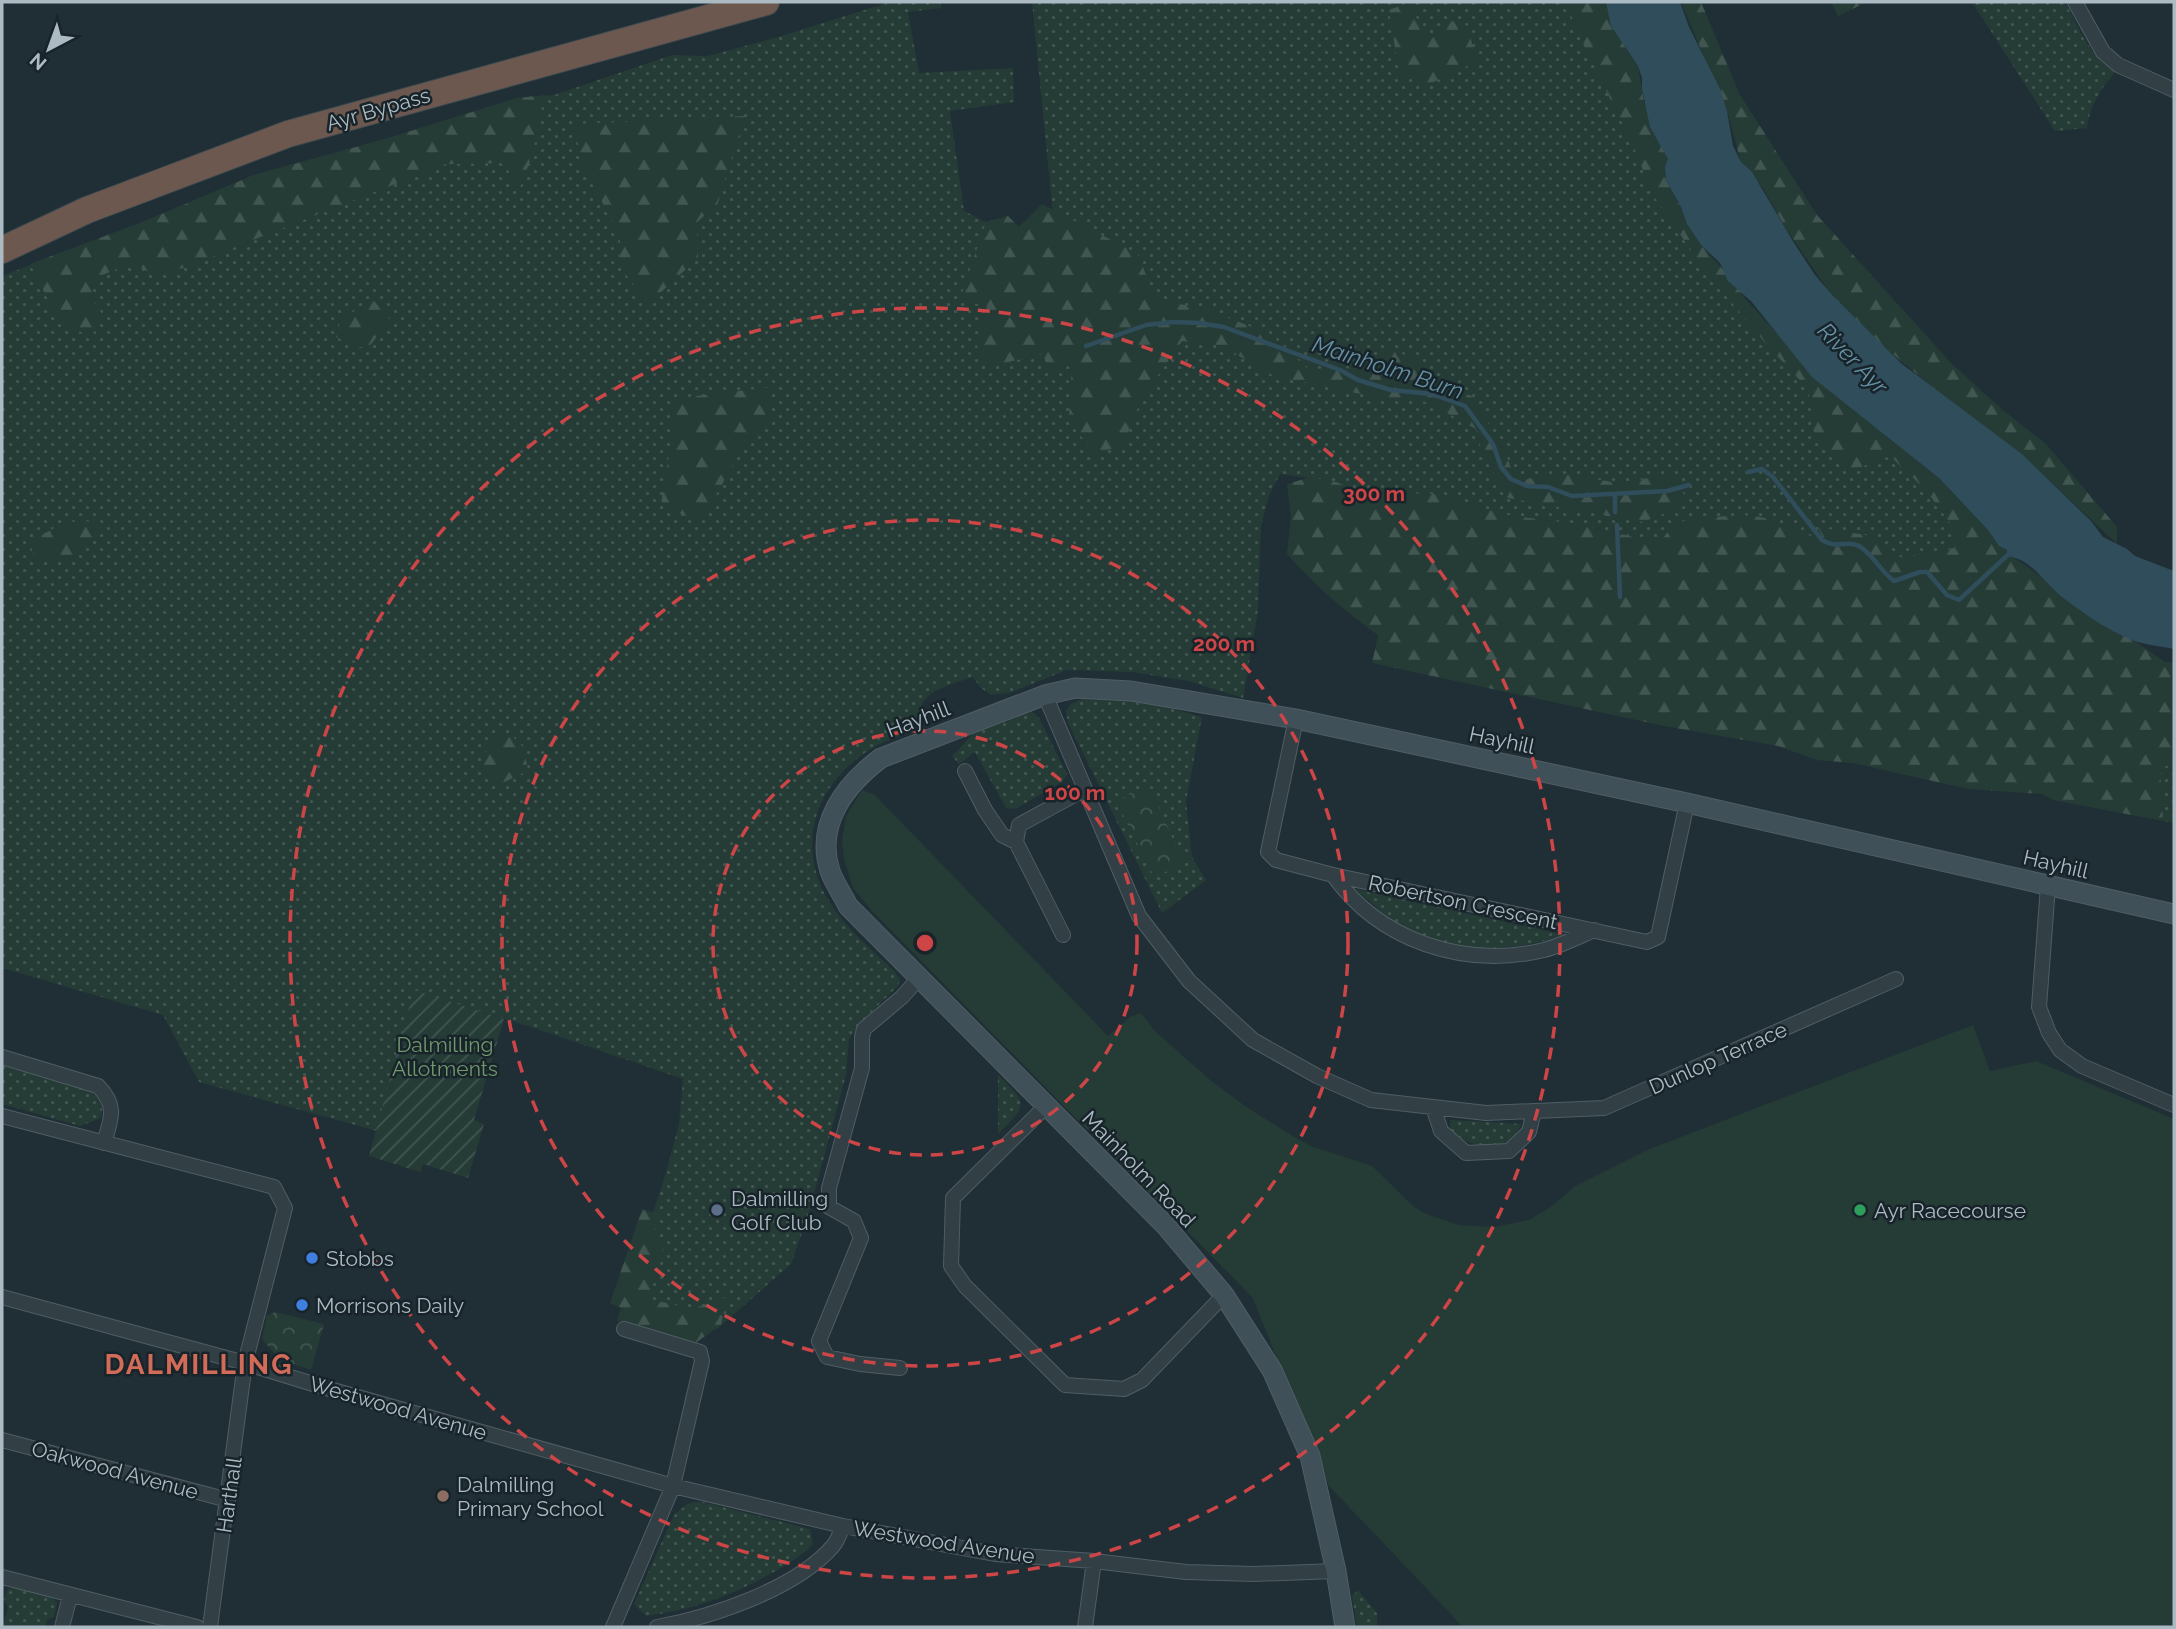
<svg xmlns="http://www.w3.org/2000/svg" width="2176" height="1629" font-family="Raleway,sans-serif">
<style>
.grass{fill:url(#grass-dots)}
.forest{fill:url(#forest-firs)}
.park{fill:url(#park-crowns)}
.garden{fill:url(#garden-furrows)}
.pitch{fill:#253c36}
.water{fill:#304d5b}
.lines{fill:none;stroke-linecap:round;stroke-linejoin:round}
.stream{stroke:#304d5b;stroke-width:4.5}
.street-casing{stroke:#505d64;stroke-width:16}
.secondary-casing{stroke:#505d64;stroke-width:21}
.highway-casing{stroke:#3d4a50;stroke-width:28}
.street{stroke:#324046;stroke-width:14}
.secondary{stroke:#405059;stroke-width:19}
.highway{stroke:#6c584f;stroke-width:26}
.ring{fill:none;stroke:#ce4547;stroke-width:3.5;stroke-dasharray:12 9}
.service-dot{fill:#5c6f8a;stroke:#18242a;stroke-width:2.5}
.leisure-dot{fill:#2e9e5b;stroke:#18242a;stroke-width:2.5}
.shop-dot{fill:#3f7fe0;stroke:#18242a;stroke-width:2.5}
.education-dot{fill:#8d6e63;stroke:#18242a;stroke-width:2.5}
.labels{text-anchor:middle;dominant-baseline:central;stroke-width:5;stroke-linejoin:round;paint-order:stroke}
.street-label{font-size:21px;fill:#acbbc3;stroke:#18242a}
.park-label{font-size:21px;fill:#6f986c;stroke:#18242a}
.poi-label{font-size:21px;fill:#acbbc3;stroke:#18242a;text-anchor:start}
.water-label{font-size:23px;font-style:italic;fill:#6490a3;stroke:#18242a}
.district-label{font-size:28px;font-weight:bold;letter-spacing:2px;fill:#d26b58;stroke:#18242a}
.centre{fill:#ce4547;stroke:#18242a;stroke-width:3.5}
.ring-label{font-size:21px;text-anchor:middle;font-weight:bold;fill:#ce4547;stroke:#18242a;stroke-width:5;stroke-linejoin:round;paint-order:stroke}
</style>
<defs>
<pattern id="grass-dots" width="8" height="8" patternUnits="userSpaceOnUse" patternTransform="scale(1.75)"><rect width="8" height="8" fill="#253c36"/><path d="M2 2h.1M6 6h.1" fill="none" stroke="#425651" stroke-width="1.8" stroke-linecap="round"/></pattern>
<pattern id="forest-firs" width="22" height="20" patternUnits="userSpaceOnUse" patternTransform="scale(1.75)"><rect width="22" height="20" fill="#253c36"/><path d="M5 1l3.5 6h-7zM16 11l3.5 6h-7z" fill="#425651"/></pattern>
<pattern id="park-crowns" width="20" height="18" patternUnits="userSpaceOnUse" patternTransform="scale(1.75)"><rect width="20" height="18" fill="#253c36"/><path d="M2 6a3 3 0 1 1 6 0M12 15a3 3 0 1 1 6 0" fill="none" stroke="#425651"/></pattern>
<pattern id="garden-furrows" width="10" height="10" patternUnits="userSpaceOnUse" patternTransform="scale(1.75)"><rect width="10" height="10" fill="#253c36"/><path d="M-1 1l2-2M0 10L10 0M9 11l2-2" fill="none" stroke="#425651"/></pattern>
</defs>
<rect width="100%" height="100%" fill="#1f2f35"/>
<path class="grass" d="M890 2H940L942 8 908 12 919 73 1013 68 1014 102 950 111 964 211 986 222 1008 216 1043 354 1064 368 1131 333 1057 256 1032 2H1586L1617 78 1699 249 1813 382 1920 467 1975 516 1999 546 1965 596 1831 546 1788 526 1659 543 1582 525 1500 514 1441 494 1365 493 1336 482 1280 474 1269 496 1261 526 1258 610 1243 698 1188 681 1132 672 1067 670 1009 693 991 695 981 688 973 677C945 687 910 692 922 730 912 733 901 735 891 739 825 766 789 836 829 901 845 928 873 950 895 972L900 980 898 986 861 1022 849 1039 846 1075 809 1213 791 1264 717 1329 617 1321 666 1173 679 1124 683 1079 531 1027 415 991 377 1131 199 1082 163 1015 2 968V276L145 221 254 175 385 139 517 98 554 95 672 55 708 56 778 37Z
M1972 2H2065C2080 30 2088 54 2115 72 2100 90 2090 105 2087 128L2055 131Z
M1081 699 1149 702 1202 717 1186 802 1192 857 1206 880 1162 913 1068 723 1066 711 1071 704Z
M1031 711 1039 718 1067 774 1062 782 1015 809 1006 808 975 752 959 764 952 756C960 750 965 741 972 735 980 727 1020 713 1031 711Z
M2174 765V823L2163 821 2160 766Z
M1355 889 1565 935C1516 951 1459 955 1411 931 1390 921 1373 904 1355 889Z
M2 1064 86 1088C98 1096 105 1103 101 1118L80 1126 2 1104Z
M998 1075C1029 1104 1027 1105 998 1134Z
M1450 1120 1522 1124C1505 1156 1475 1151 1450 1130Z
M694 1502H703L810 1529 813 1544C802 1556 788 1564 774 1572 733 1595 693 1610 646 1616L634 1604 674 1515 687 1504Z
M15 1587 53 1598 57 1603 54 1617 47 1620 45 1627H2L8 1608 4 1599 8 1589Z
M1358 1590 1377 1613V1627H1357L1352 1596Z"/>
<path class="forest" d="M1411 2 1421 31 1435 38 1448 20 1468 26 1476 62 1425 86 1399 73 1389 10Z
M1565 2H1607L1626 49 1638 66 1644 102 1668 159 1666 180 1702 246 1751 301 1740 293 1825 386 1939 478 1988 530 1999 546 2007 550V556L2013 557 2165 662H2174V765L2160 767 2163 821 2053 800 2042 794 1968 789 1853 763 1817 760 1778 746 1664 726 1372 663 1378 635C1344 611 1315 585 1287 554L1291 517 1287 484 1311 477 1336 482 1365 493 1441 494 1500 514 1582 525 1659 543 1676 522C1701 519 1727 514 1753 516 1778 519 1802 532 1825 543L1818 527 1871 536 1902 558 1954 548 1957 533 1926 490 1890 456 1853 470 1814 433 1808 389 1768 346 1706 272 1653 195 1632 143 1587 52Z
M1681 2H1701L1740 95 1817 215 1951 363 2004 411 2045 443 2117 527V544L2022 454 1943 396 1876 340 1834 298 1786 229 1763 188 1741 162 1727 111Z
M1831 2H1867L1838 16Z
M546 95 539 117 533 153 519 190 504 163 446 164 225 251 198 264 157 275 130 264 90 280 94 302 104 317 92 335 62 327 30 264 145 221 254 175 385 139 517 98Z
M745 116 717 205 697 222 698 258 648 304 618 264 620 240 608 213 581 163 575 124Z
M1042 204 1138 254 1156 301 1200 307 1270 334 1308 369 1367 368 1386 349 1422 360 1436 384 1472 396 1504 449 1511 468 1523 480 1565 474 1618 483 1669 475 1691 503 1643 522 1508 498 1482 453 1476 429 1427 402 1385 399 1274 376 1222 346 1182 341 1141 400 1123 445 1094 454 1069 420 1072 364 1052 373 1042 354 987 367 976 344 987 307 960 299 986 222 1008 216 1019 227Z
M374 301 390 319 369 347H356L336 337 341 318Z
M772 387 770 419 741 451 700 523 661 504 670 448 671 399Z
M100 521 104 530C80 556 73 563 36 561L29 542 65 522Z
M495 734H510L524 748 528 771 498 785 479 765Z
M642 1209 660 1215 654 1234 663 1248 649 1299 692 1309 727 1297 721 1325 694 1344 617 1321 621 1308 610 1303Z"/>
<path class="park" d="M1149 785 1184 864 1154 877 1116 801Z
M275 1312 324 1324 311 1370 279 1359 262 1339 267 1316Z"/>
<path class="garden" d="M414 990 504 1019 474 1120 484 1124 468 1178 423 1164 420 1172 369 1156Z"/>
<path class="pitch" d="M862 790 874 794 1108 1036 1130 1017 1141 1013 1155 1031 1209 1079 1245 1106 1296 1138 1311 1146 1372 1166 1413 1206 1426 1214 1459 1225 1495 1227 1529 1220 1552 1206 1575 1186 1647 1150 1973 1025 1990 1071 2036 1061 2174 1119V1627H1463L1329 1486 1252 1297 871 910 853 888 844 859 842 840 846 816Z"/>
<path class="water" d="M1606 2H1680L1689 27 1720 89 1727 111 1733 146 1741 162 1752 172 1794 243 1815 275 1834 297 1902 364 2022 454 2091 521 2103 537 2127 549 2135 556 2174 571V649C2160 646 2145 645 2132 640 2109 631 2086 615 2066 600 2046 586 2033 559 2007 556V550L1999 546 1988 530 1939 478 1812 377 1751 301 1728 281 1720 263 1702 246 1687 224 1681 207 1666 180 1665 166 1668 159 1650 127 1642 89V78L1638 66 1611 26Z"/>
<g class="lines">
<path class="stream" d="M1086 346 1146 325 1174 322 1199 323 1224 327 1340 370 1358 380 1391 390 1432 394 1465 406 1493 444 1501 467 1511 479 1527 486 1548 487 1572 496 1667 491 1689 485
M1748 472 1762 469 1773 477 1822 540C1838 550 1846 539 1859 546 1874 555 1880 571 1894 581L1920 572H1927L1947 595 1959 600 2011 552
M1615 495V512
M1617 525 1620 597"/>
<defs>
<path id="street" d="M2075 2 2103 52 2118 65 2174 90
M1045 695 1139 916 1189 981 1253 1040 1317 1076 1371 1100 1486 1113 1604 1108 1896 979
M1296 719 1268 852 1276 860 1333 875 1647 942 1658 937 1687 803
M965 771 985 810 1002 835 1016 842
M1333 875C1380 941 1464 969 1544 950 1560 946 1578 937 1594 930
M2048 886 2039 1007 2049 1033 2060 1050 2082 1066 2174 1105
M1063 935 1016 842 1019 825 1085 789
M2 1057 98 1086C118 1106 111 1119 104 1143
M1045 1107 953 1198 951 1266 965 1286 1065 1385 1124 1389 1142 1380 1224 1295
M1433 1107 1441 1131 1466 1153 1509 1151 1529 1132 1534 1111
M2 1116 274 1187 285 1208 245 1363 210 1627
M2 1297 245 1363 326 1388 673 1486 843 1526 995 1554 1094 1561 1186 1572 1254 1574 1336 1571
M900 1368 860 1364 827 1357 819 1341 861 1238 854 1221 829 1207V1188L862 1068V1037L864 1029 902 997 919 978
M2 1440 228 1500
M2 1577 197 1627
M62 1627 70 1596
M613 1627 673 1486 702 1361 700 1352 624 1329
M657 1627C712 1617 796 1589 833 1546 838 1540 840 1533 843 1526
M1085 1627 1094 1561"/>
<path id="secondary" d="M1345 1627 1336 1571 1310 1456 1272 1370 1224 1295 1165 1225 848 906C843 895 834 883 830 871 815 824 845 785 881 758L1045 695 1075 688 1131 691 1296 719 1687 803 2174 914"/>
<path id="highway" d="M2 250 87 210 288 134 766 2"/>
</defs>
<use href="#street" class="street-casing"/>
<use href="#secondary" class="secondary-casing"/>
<use href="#highway" class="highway-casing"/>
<use href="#street" class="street"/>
<use href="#secondary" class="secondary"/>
<use href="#highway" class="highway"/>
</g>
<g class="ring">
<circle cx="925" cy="943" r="212"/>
<circle cx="925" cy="943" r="423"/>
<circle cx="925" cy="943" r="635"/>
</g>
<circle class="service-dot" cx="717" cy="1210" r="7"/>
<circle class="leisure-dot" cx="1860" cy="1210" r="7"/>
<g class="shop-dot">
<circle cx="312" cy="1258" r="7"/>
<circle cx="302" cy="1305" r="7"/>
</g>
<circle class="education-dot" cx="443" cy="1496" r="7"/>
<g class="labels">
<g class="street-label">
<text transform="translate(378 109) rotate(-16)">Ayr Bypass</text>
<text transform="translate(918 719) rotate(-21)">Hayhill</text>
<text transform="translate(1502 740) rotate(12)">Hayhill</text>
<text transform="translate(2056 864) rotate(13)">Hayhill</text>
<text transform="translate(1463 902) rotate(12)">Robertson Crescent</text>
<text transform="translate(1718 1058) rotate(-24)">Dunlop Terrace</text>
<text transform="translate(1139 1169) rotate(46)">Mainholm Road</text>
<text transform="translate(398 1408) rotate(16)">Westwood Avenue</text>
<text transform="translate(115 1470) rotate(15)">Oakwood Avenue</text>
<text transform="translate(229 1495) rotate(-82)">Harthall</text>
<text transform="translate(944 1542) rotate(9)">Westwood Avenue</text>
</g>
<g class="park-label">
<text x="445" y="1044">Dalmilling<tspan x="445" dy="24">Allotments</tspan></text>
</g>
<g class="poi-label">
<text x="731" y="1198">Dalmilling<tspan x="731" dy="24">Golf Club</tspan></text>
<text x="1874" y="1210">Ayr Racecourse</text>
<text x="326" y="1258">Stobbs</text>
<text x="316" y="1305">Morrisons Daily</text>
<text x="457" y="1484">Dalmilling<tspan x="457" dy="24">Primary School</tspan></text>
</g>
<g class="water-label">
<text transform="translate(1853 358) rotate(46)">River Ayr</text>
<text transform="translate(1388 367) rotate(18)">Mainholm Burn</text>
</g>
<g class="district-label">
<text x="199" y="1364">DALMILLING</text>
</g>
</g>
<circle cx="925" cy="943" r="10" class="centre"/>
<g class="ring-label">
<text x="1374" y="501">300 m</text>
<text x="1224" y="651">200 m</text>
<text x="1075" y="800">100 m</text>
</g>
<rect width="2176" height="1629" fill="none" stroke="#acbbc3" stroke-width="7"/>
<g transform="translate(49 49) rotate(221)" stroke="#18242a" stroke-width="5" paint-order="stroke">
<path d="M0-5L12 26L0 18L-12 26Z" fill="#acbbc3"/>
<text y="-10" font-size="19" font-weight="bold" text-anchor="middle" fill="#acbbc3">N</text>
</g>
</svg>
